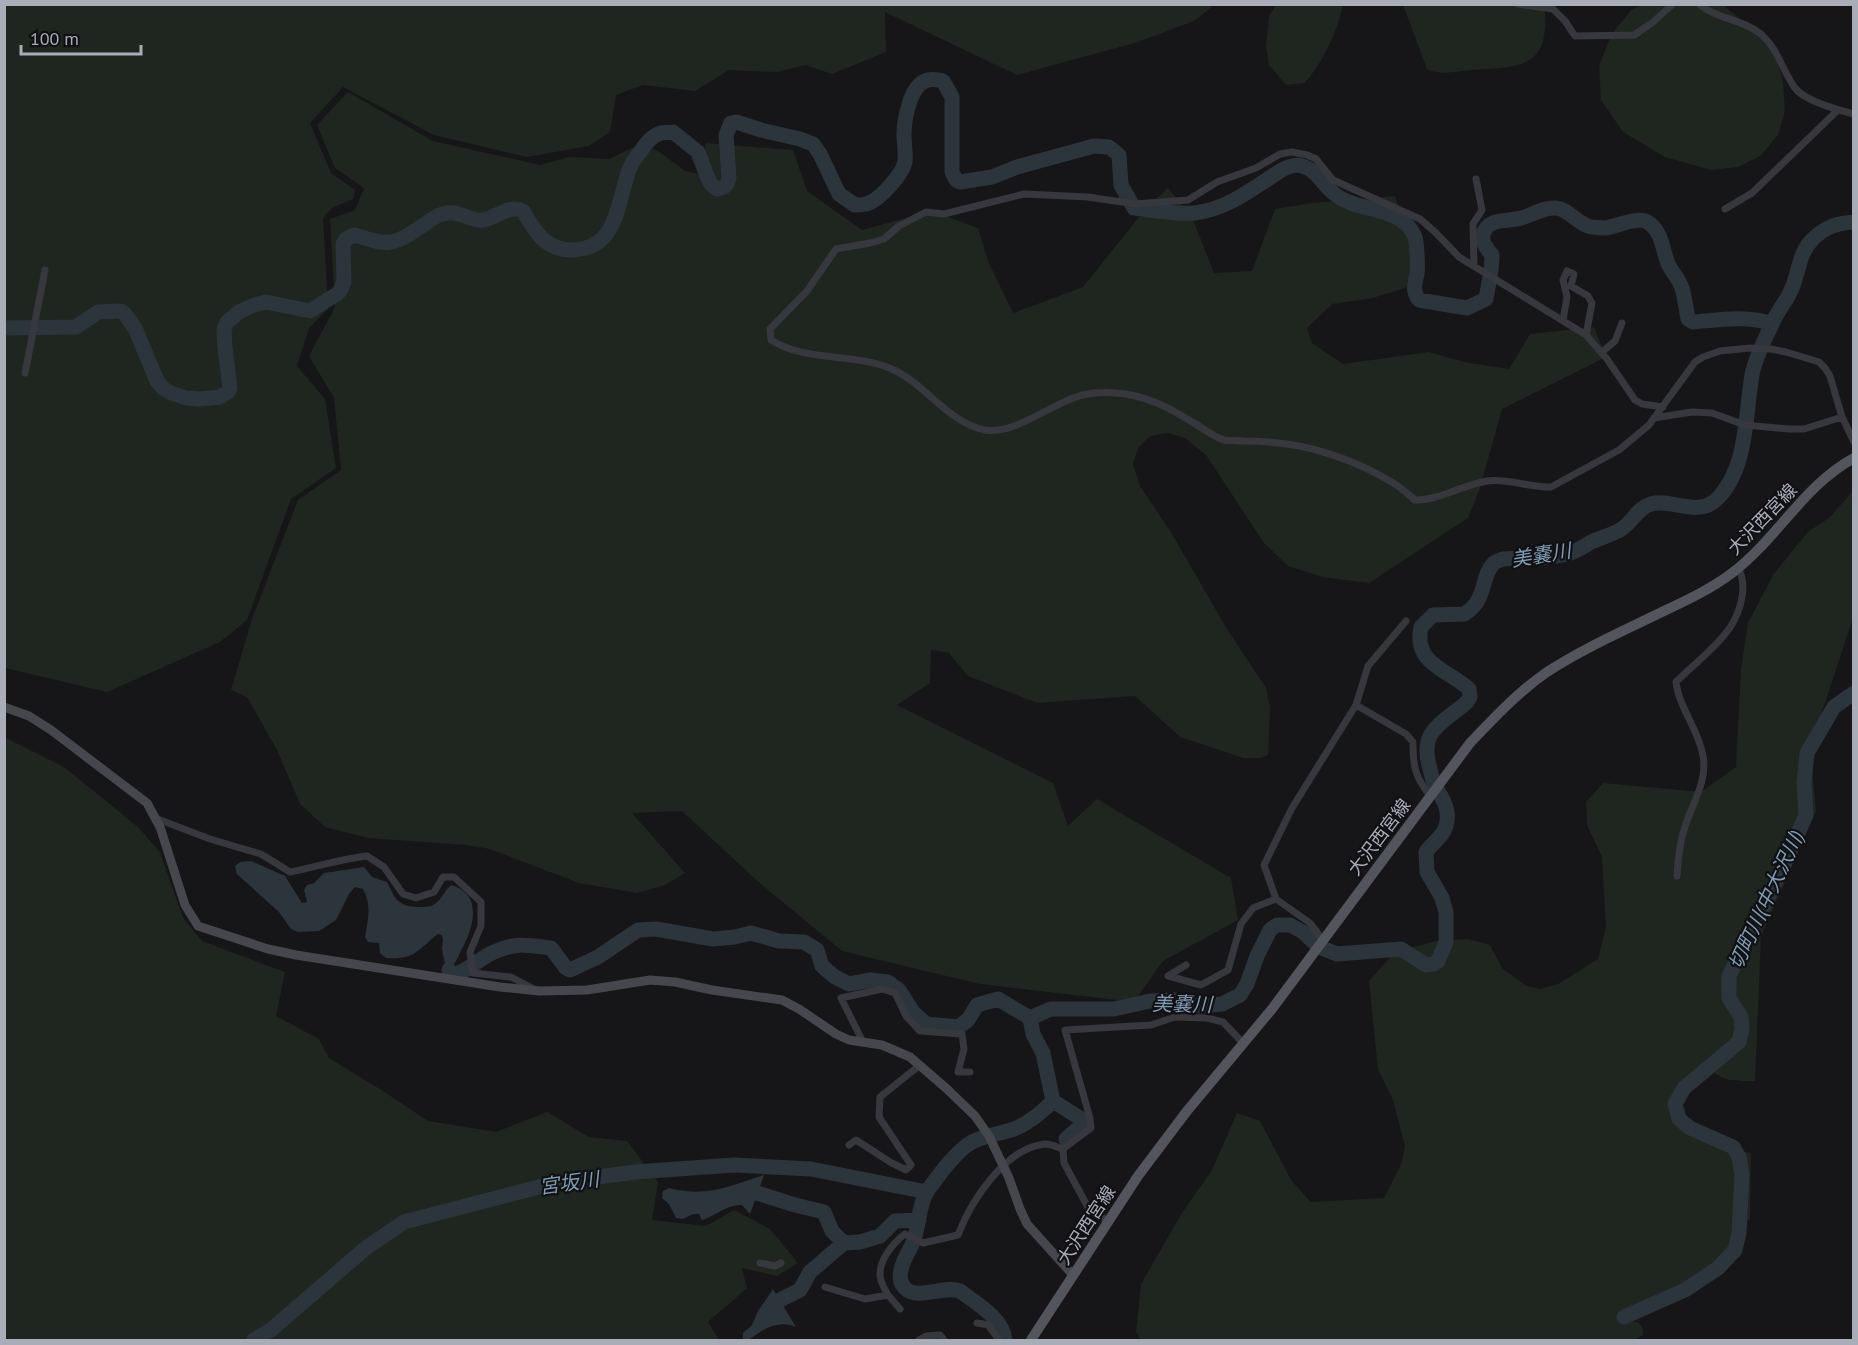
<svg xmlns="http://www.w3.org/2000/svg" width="1858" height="1345" font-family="'PT Sans','Noto Sans JP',sans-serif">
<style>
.green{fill:#1e261f}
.water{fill:#2c353c}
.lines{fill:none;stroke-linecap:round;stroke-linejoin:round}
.river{stroke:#2c353c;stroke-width:15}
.street{stroke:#37383d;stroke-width:7}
.secondary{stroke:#45474d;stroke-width:9}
.primary{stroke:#53555c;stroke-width:10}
.labels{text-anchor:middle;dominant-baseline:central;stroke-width:4.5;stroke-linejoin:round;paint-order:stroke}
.street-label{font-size:18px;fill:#a8adb8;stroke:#111113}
.water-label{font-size:20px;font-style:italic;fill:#7f9bb3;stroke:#111113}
</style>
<rect width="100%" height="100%" fill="#161618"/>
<path class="green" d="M1647 4 1723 5 1765 39 1777 60 1783 82 1785 111 1778 135 1760 156 1738 167 1711 170 1665 157 1623 132 1601 100 1599 66 1611 35 1632 9Z
M5 5H1214L1194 21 1138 42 1017 75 885 12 886 52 832 74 806 65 776 72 729 70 695 91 643 85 616 95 610 132 589 146 527 157 434 135 343 87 310 123 331 173 355 190 353 199 332 208 323 218 328 309 309 328 297 366 325 399 336 468 291 499 247 620 220 642 107 692 5 668Z
M1276 5H1343C1338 29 1322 66 1304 83L1286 85 1269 65 1266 47 1269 16Z
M1403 5H1543C1546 15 1546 25 1544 36 1539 72 1500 67 1472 70 1459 71 1439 76 1427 69Z
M348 92 433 141 540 165 569 157 609 159 642 143 661 153 685 171 700 174 706 143 793 150 807 191 862 230 932 211 978 228 988 261 1013 313 1083 287 1143 212 1168 188 1192 217 1214 273 1252 271 1275 209 1312 203 1395 196 1412 247 1414 285 1373 298 1332 304 1307 328 1312 343 1343 364 1429 352 1464 362 1509 369 1530 334 1594 327 1606 357 1502 409 1480 488 1468 518 1369 583 1323 577 1288 566 1264 543 1206 455 1185 438 1168 433 1150 436 1138 448 1133 464 1140 486 1172 534 1227 629 1266 688 1270 708 1268 755 1260 758H1243L1180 737 1135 696 1037 703 968 676 949 653 931 650 930 683 897 705 1053 783 1068 826 1097 799 1231 878 1238 920 1163 961 1134 1002 980 984 842 951 754 878 682 811 632 813 685 873 665 885 637 893 579 883 490 849 466 845 368 838 325 827 300 804 277 750 247 697 231 690 252 619 298 500 341 470 334 398 309 356 335 307 330 219 355 210 364 188 335 168 317 125Z
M1853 491V618L1815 733 1812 768 1816 811 1761 936 1755 1081C1731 1081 1723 1082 1706 1065L1685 1082 1671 1103C1673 1109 1674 1116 1677 1121 1690 1137 1732 1149 1751 1153L1750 1219 1735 1232 1731 1244 1709 1268 1689 1282 1620 1313 1617 1318 1623 1322C1634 1320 1644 1321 1643 1335L1634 1340H1141L1136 1332 1141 1284 1182 1213 1212 1170 1237 1113 1260 1121 1291 1180 1311 1202 1384 1198 1401 1165 1405 1146 1393 1100 1378 1069 1369 981 1395 952 1436 941 1468 939 1490 945 1502 968 1526 986 1540 989 1558 984 1598 959 1606 926 1602 857 1587 825 1586 802 1603 783 1701 792 1736 767 1741 669 1748 623 1773 575 1808 532 1830 517Z
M4 737 64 767 138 827 160 852 183 918 202 941 285 972 276 1016 319 1039 329 1058 383 1091 428 1121 496 1132 547 1112 589 1137 627 1141 658 1182 652 1220 706 1226 734 1210 770 1229 798 1263 777 1276 742 1268 747 1288 708 1322 719 1340H5Z"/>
<path class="water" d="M251 861 285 876 302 903 307 902 304 890 307 885 314 883 324 873 364 867 372 877 387 882C395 898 397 906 417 907 421 907 428 907 431 906 441 902 444 891 451 885 481 894 475 922 464 945 459 954 457 962 449 970H446L442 949 443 940 442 935 438 934C417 950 416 960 386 958L380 953 379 943 368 942 365 937C368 920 372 905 363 889L355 887 349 894 336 920 319 931 298 932 291 929 279 912 237 874 235 866 240 862Z
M764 1175 750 1214 742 1205C727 1204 716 1216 702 1220L699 1214H693L683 1219 676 1218 669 1204 662 1198 663 1191 669 1188C707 1198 729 1186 764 1175Z
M773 1289 796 1327C782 1321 769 1326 757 1334 751 1338 750 1340 743 1340V1333L752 1325 758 1311Z"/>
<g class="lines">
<path class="river" d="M4 328 76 327 98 312 120 311 124 313 135 328 157 381 164 389 171 393 186 398 200 399 220 397 228 392 230 388 225 348 224 330 227 322 239 312 254 305 266 302 310 311 337 294 340 291 344 282 343 244 346 239 354 235C385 244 391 248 419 228 427 223 434 216 443 214 462 209 468 222 483 220 497 218 508 204 523 211 535 232 546 251 574 250 618 247 617 204 629 170 631 164 636 157 641 151 645 144 653 135 661 133 665 132 672 133 673 132L698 152 707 176 711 184 717 189C725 188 727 186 729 178L726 135 731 123 736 122 761 130 800 139 813 144 820 154 839 194 855 205C859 205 865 205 869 203 881 198 902 175 905 162 906 154 904 143 904 135 904 120 910 87 925 81 931 78 938 80 943 81L952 97V172L956 180 960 182 992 177 1017 167 1094 146 1109 147 1119 155 1121 185 1134 208C1154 210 1174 215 1194 213 1226 210 1254 188 1280 171 1287 167 1295 164 1302 166 1315 169 1321 181 1329 189 1334 194 1343 200 1349 202 1372 212 1404 210 1415 237 1417 244 1418 267 1417 274 1415 284 1412 291 1419 300L1467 308 1486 299 1491 271 1492 255C1487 249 1481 242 1483 235 1487 217 1508 222 1521 218 1533 215 1543 207 1556 208 1569 209 1577 224 1591 227 1595 227 1601 228 1605 228 1616 227 1639 215 1649 223 1662 232 1663 251 1668 264 1672 272 1679 279 1682 288 1685 298 1686 309 1688 319L1693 322C1718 320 1748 315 1772 324
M449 970 452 975C468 972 479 958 494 952 515 942 529 945 551 948L566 968 570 970 598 957 638 930 656 929 713 939 735 937 751 933 779 941 804 942 817 950 822 966 835 977 849 984 871 980 888 982 899 990 913 1012 926 1024 958 1027 968 1020 977 1005 998 999 1030 1018
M1053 1101 1083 1120 1082 1125 1066 1139
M757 1193 795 1205 824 1212 832 1231 844 1243
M780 1300 800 1290 810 1272 844 1243 860 1242 880 1236 895 1221 919 1220
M1624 1317 1685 1290 1718 1268 1735 1250 1739 1233 1742 1174 1739 1157 1733 1147 1690 1128 1679 1119 1675 1104 1684 1088 1739 1042 1742 1029 1741 1017 1729 998V976L1783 867 1806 815 1804 782 1807 753 1834 707 1854 693
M254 1340 272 1329 367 1247 404 1222 554 1183 635 1172 734 1165 811 1169 927 1192
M1005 1340C1003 1318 976 1303 960 1291 945 1285 918 1300 906 1289 893 1278 905 1258 911 1247 920 1230 917 1206 928 1190 939 1175 956 1151 972 1142 984 1136 998 1134 1011 1130 1027 1125 1041 1113 1053 1101L1043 1053 1033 1034 1030 1018 1051 1009H1114L1150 1001 1174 1000 1201 1006 1222 1004 1240 995 1247 984 1257 956 1270 930 1277 925H1290L1303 932 1319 947 1337 954 1401 949 1426 965 1434 964 1438 961 1446 942V912L1442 898 1427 872 1426 852C1432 843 1443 837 1446 826 1450 813 1445 802 1438 791 1433 785 1432 776 1430 769 1418 730 1442 724 1467 702L1470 697 1469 689C1447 669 1413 664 1421 627L1433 615 1464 614C1488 600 1480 576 1494 563 1495 562 1502 559 1503 559 1524 557 1547 559 1567 554 1576 552 1583 547 1591 542 1600 538 1611 535 1620 530 1632 523 1637 508 1651 504 1672 498 1698 518 1717 499 1748 468 1745 415 1752 375 1755 358 1765 339 1772 324 1777 311 1787 301 1792 288 1799 272 1799 252 1813 239 1825 227 1837 223 1854 222"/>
<path class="street" d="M1518 4 1553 9 1565 21 1575 36 1634 35 1652 23 1673 4
M1699 4C1716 19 1743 19 1761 34 1778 49 1782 70 1795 88 1805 101 1838 110 1854 114
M1725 209 1752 193 1838 110
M1474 266 1473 224 1482 210 1476 179
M1563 320 1567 297 1563 280 1567 271 1574 274 1571 286 1588 296 1592 303 1586 335
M1602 352 1615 341 1622 323
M25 373 45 270
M1663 407 1642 404 1635 400 1607 359 1586 335 1459 257 1435 232 1420 219 1333 180 1316 159 1307 155 1292 152 1280 154 1256 168 1217 182 1188 200 1135 204 1088 197 1024 194 944 214 926 212 899 226 884 239 870 243 836 249 807 291 770 329 771 340C807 363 856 352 894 370 926 385 948 422 984 430 1019 436 1057 396 1094 393 1132 390 1161 402 1192 422 1202 427 1213 437 1224 440 1229 441 1236 440 1242 441 1257 441 1272 442 1287 444 1322 449 1360 463 1390 481 1399 486 1407 493 1415 500 1441 500 1462 485 1487 481 1508 478 1530 488 1551 487L1619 450 1649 425 1695 362 1703 357 1720 351 1750 348 1771 349 1786 352 1819 362 1825 368 1830 376 1842 417 1854 442
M1654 418 1692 412 1712 413 1745 425 1789 429H1804L1842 417
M1356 705 1406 734 1413 742C1413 768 1415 776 1430 796
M155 818 210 839 261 854 290 872C316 867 341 859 367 856L384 867 403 894 416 898 434 892 443 877H454L481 902V926L470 952 473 973 511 977 534 989
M1677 876C1678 861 1679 845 1684 830 1691 805 1708 782 1703 756 1699 730 1679 708 1676 682 1692 666 1719 645 1731 626 1741 610 1748 584 1738 568
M1323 940 1310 923 1276 899 1264 865 1292 808 1356 705 1368 666 1406 621
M1186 965 1168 976 1201 985 1228 970 1241 924 1253 908 1276 899
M863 1042 841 998 882 989 895 993 906 1016 920 1031 962 1034 964 1049 958 1072H970
M849 1145 856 1140 890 1162 906 1170 911 1165 879 1117 880 1097 920 1065
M1063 1149 1091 1128 1090 1118 1065 1030 1151 1025 1175 1017 1207 1018 1223 1022 1244 1044
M760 1263 775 1266 781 1263
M825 1287 865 1299 888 1295C885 1290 881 1282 880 1276 879 1260 893 1243 905 1234L923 1243 958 1235C971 1201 1005 1148 1045 1144 1051 1144 1057 1147 1063 1149L1064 1163 1090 1211 1109 1221
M888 1295 900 1309
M977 1323 988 1325 999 1340
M919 1340 926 1336 940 1335 944 1340"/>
<path class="secondary" d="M4 707 29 716 51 730 147 803 160 827 185 905 198 926 268 949 296 955 500 987 539 991 587 990 650 980 675 982 712 990 782 1000 799 1009 836 1034 849 1040 882 1045 910 1057 947 1089 975 1116 989 1136 1009 1178 1020 1209 1027 1224 1073 1275"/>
<path class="primary" d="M1031 1340 1138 1176 1187 1111 1272 1009 1470 743C1494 718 1518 692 1547 672 1584 648 1625 630 1664 611 1687 600 1711 589 1732 573 1777 539 1804 485 1854 458"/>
</g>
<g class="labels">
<g class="street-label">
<text transform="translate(1762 519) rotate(-46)">大沢西宮線</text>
<text transform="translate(1379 837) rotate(-53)">大沢西宮線</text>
<text transform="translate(1086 1225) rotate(-57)">大沢西宮線</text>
</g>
<g class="water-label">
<text transform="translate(1541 555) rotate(-9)">美嚢川</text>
<text transform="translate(1766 900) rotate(-65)">切町川(中大沢川)</text>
<text transform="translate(1182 1004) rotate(1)">美嚢川</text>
<text transform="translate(569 1183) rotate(-8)">宮坂川</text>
</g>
</g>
<rect width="1858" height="1345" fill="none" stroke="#a8adb8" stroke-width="12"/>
<path d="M21 45v9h120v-9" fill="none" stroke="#a8adb8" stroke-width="3"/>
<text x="30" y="45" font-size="18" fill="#a8adb8" stroke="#111113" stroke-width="4.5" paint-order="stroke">100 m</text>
</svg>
